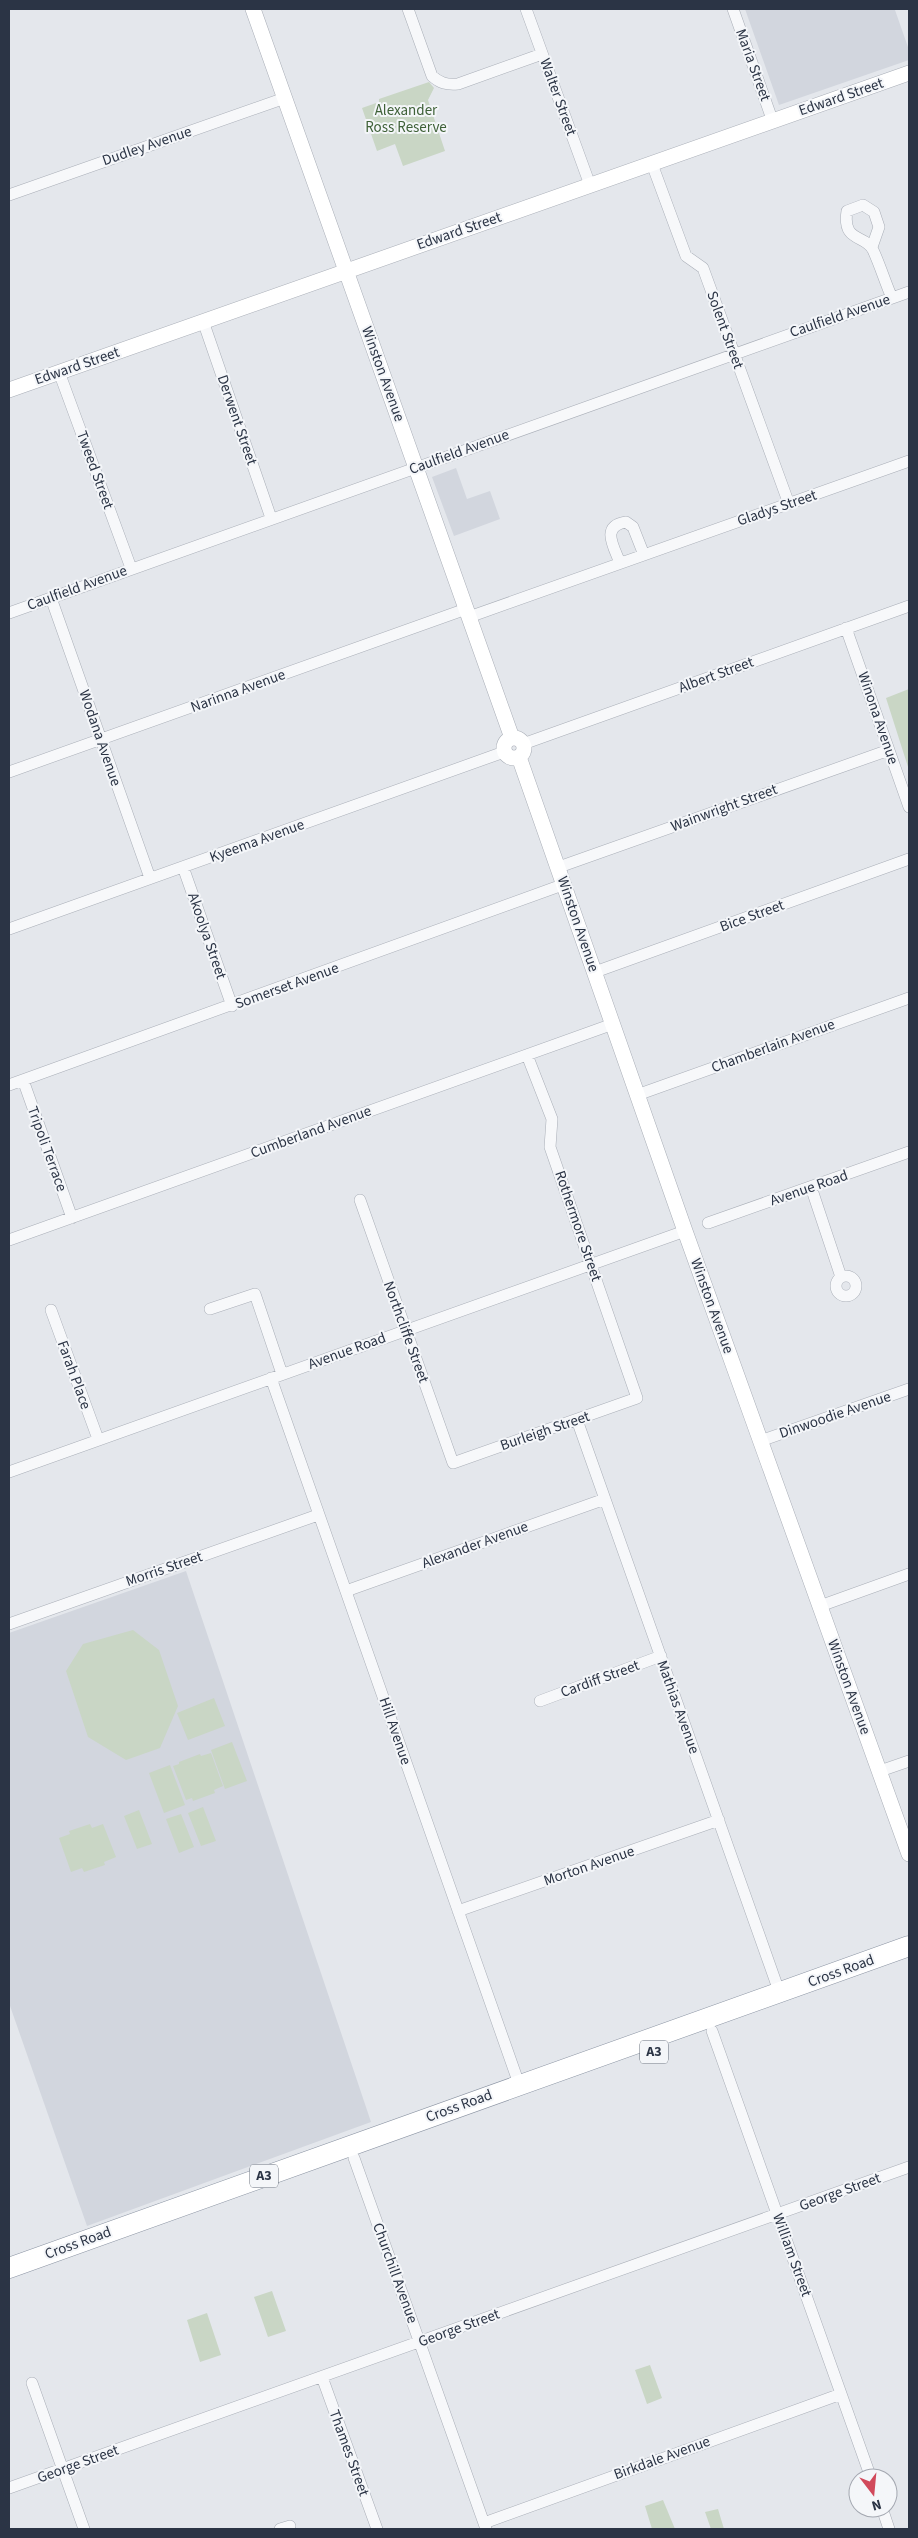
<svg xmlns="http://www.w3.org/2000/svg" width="918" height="2538" font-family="'Source Sans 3',sans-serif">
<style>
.built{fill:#d2d6de}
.green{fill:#c9d6c5}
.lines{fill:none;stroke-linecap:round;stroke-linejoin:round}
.street-casing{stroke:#a9aeb7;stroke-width:12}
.secondary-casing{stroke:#a9aeb7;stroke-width:16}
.highway-casing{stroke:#8b94a3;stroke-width:21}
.street{stroke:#f7f8fa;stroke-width:11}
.secondary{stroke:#fff;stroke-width:15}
.highway{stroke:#fff;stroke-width:20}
.labels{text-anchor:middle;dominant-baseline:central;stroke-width:4;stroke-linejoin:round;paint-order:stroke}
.shield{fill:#f4f6f9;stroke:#676e7b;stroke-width:1}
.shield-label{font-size:14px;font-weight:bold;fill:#2b3445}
.street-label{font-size:15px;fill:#2b3445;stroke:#f4f6f9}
.park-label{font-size:15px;fill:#3f6138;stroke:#f4f6f9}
</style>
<rect width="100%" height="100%" fill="#e4e7ec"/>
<path class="built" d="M745 9H898L895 10 909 50V60L779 105Z
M456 468 467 499 490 491 500 519 454 536 432 477Z
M186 1571 371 2122 87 2226 9 2003V1633Z"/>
<path class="green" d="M429 82 434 88 428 100 445 151 403 166 395 144 377 151 362 108 379 102V99Z
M909 689V770L886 698Z
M133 1630 159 1650 178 1706 160 1748 126 1760 88 1737 66 1671 83 1644Z
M214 1698 225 1726 188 1740 177 1713Z
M232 1742 247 1781 225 1789 211 1750Z
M211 1753 223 1786 214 1790 215 1793 193 1801 192 1798 186 1800 173 1766 179 1764V1762L200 1754 201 1756Z
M170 1765 185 1805 164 1813 149 1773Z
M203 1807 216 1841 201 1846 188 1813Z
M139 1810 152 1844 137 1849 124 1816Z
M181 1814 194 1847 179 1853 166 1819Z
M90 1824 92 1828 103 1824 116 1857 104 1862 105 1865 84 1872 82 1868 71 1872 59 1838 70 1834 69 1831Z
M272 2291 286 2331 268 2337 254 2297Z
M207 2313 221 2355 200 2362 187 2320Z
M650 2365 662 2398 647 2404 635 2370Z
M663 2500 675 2529H652L645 2506Z
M718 2509 724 2529H711L705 2512Z"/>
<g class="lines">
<defs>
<path id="street" d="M408 9 432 76C440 83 446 85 458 84L542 54
M526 9 590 185
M733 9 773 122
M652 164 686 256 703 268 789 504
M9 195 285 98
M872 247 879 227 874 212 863 205 847 211C842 243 865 234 873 250 880 265 885 282 892 298
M203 321 271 518
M59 372 131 568
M620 563C614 547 600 526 626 522L633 527 644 555
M51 598 150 878
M9 613 909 292
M469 617 909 461
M846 628 909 807
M523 744 909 606
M9 772 466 609
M183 867 232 1006
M559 867 889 750
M9 929 504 752
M595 972 909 859
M23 1080 72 1218
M9 1085 565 884
M637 1095 909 998
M811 1187 841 1277
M360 1200 453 1463 637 1398 550 1147 552 1119 527 1055
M708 1223 909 1152
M9 1240 613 1024
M836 1286a10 10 0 1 1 20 0a10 10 0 1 1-20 0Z
M210 1309 255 1294 282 1374
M51 1310 98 1439
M271 1378 519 2084
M577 1420 780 1994
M760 1441 909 1389
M9 1472 685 1231
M346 1591 605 1499
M820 1606 909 1574
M9 1624 318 1515
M540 1701 661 1656
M880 1771 909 1761
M458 1911 719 1820
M712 2031 871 2478
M354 2158 486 2529
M322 2377 377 2529
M32 2383 84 2529
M9 2488 909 2167
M882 2508 889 2529
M484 2523 841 2394
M280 2529 290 2526"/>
<path id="secondary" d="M253 9 512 738
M9 390 909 73
M504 748a10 10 0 1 1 20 0a10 10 0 1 1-20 0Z
M519 757 685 1231 909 1854"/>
<path id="highway" d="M9 2268 909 1946"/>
</defs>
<use href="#street" class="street-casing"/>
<use href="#secondary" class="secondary-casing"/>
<use href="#highway" class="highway-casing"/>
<use href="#street" class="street"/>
<use href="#secondary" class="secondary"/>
<use href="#highway" class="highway"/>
</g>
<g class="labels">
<g class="shield">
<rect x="640" y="2040.5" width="28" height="23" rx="4"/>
<rect x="250" y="2164.5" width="28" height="23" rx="4"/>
</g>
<g class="shield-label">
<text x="654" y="2052">A3</text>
<text x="264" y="2176">A3</text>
</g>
<g class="street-label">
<text transform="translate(753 65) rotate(70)">Maria Street</text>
<text transform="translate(558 97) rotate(70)">Walter Street</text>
<text transform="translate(841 97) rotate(-19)">Edward Street</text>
<text transform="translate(147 146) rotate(-19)">Dudley Avenue</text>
<text transform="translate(459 231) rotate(-19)">Edward Street</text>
<text transform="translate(840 316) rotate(-19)">Caulfield Avenue</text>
<text transform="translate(725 330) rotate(70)">Solent Street</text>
<text transform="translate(77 366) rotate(-19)">Edward Street</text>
<text transform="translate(383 374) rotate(70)">Winston Avenue</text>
<text transform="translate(237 420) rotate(71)">Derwent Street</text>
<text transform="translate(459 452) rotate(-20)">Caulfield Avenue</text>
<text transform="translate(95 470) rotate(70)">Tweed Street</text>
<text transform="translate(777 508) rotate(-19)">Gladys Street</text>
<text transform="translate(77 588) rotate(-20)">Caulfield Avenue</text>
<text transform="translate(716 675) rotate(-20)">Albert Street</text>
<text transform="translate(238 691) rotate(-20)">Narinna Avenue</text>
<text transform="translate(878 718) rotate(71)">Winona Avenue</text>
<text transform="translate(100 738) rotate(71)">Wodana Avenue</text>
<text transform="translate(724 808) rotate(-20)">Wainwright Street</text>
<text transform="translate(257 841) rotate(-20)">Kyeema Avenue</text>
<text transform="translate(752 916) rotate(-20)">Bice Street</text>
<text transform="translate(578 924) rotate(71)">Winston Avenue</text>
<text transform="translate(207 936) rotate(71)">Akoolya Street</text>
<text transform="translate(287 986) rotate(-20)">Somerset Avenue</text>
<text transform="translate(773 1046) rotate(-20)">Chamberlain Avenue</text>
<text transform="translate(311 1132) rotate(-20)">Cumberland Avenue</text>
<text transform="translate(47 1149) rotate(70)">Tripoli Terrace</text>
<text transform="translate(809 1188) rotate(-19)">Avenue Road</text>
<text transform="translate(578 1226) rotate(71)">Rothermore Street</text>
<text transform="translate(712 1306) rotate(70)">Winston Avenue</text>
<text transform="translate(406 1332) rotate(70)">Northcliffe Street</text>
<text transform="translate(347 1351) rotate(-20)">Avenue Road</text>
<text transform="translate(74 1375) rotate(70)">Farah Place</text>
<text transform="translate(835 1415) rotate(-19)">Dinwoodie Avenue</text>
<text transform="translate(545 1431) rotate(-19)">Burleigh Street</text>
<text transform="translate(475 1545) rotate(-20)">Alexander Avenue</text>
<text transform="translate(164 1569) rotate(-19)">Morris Street</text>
<text transform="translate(600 1679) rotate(-20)">Cardiff Street</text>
<text transform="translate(849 1687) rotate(70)">Winston Avenue</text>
<text transform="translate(678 1707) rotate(70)">Mathias Avenue</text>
<text transform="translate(395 1731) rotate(71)">Hill Avenue</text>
<text transform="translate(589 1866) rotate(-19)">Morton Avenue</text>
<text transform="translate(841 1971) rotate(-20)">Cross Road</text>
<text transform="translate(459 2106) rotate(-20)">Cross Road</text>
<text transform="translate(840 2192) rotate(-20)">George Street</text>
<text transform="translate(78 2243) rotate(-20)">Cross Road</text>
<text transform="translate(792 2255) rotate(70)">William Street</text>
<text transform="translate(395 2273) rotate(70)">Churchill Avenue</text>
<text transform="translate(459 2328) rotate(-20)">George Street</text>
<text transform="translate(349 2453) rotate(70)">Thames Street</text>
<text transform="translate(662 2458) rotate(-20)">Birkdale Avenue</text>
<text transform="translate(78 2464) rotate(-20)">George Street</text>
</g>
<g class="park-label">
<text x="406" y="110">Alexander<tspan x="406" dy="17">Ross Reserve</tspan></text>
</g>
</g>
<rect width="918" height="2538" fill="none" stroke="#2b3445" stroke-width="20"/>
<g transform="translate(873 2493) rotate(164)"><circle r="24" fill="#f4f6f9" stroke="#a4a8b1"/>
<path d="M0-4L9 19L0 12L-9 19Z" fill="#d1495b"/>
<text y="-8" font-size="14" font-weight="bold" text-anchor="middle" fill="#2b3445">N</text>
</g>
</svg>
